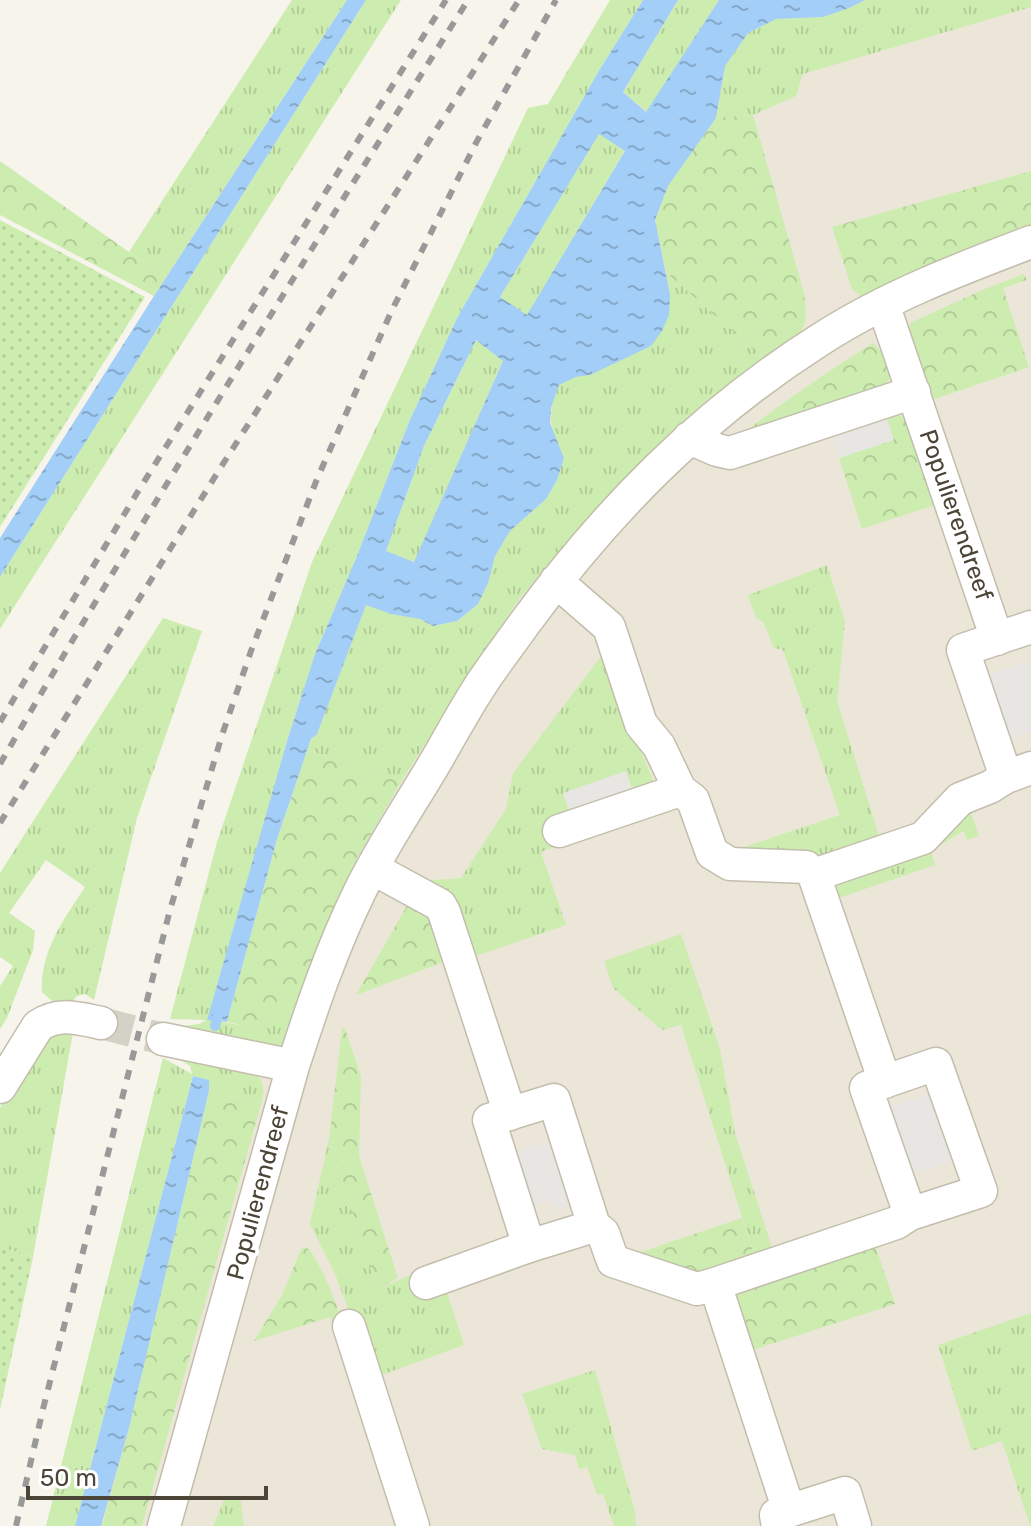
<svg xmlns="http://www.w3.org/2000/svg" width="1031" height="1526" font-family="Rubik,sans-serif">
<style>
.residential{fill:#ebe6d8}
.grass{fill:url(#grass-tufts)}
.forest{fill:url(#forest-crowns)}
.garden{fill:url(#garden-dots)}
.parking{fill:#e8e6e2}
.water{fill:url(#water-ripples);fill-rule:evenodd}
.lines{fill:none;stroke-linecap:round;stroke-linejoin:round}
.stream{stroke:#a3cef7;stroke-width:10}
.minor-tunnel{stroke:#d4d1c7;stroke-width:32;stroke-dasharray:32 16;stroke-linecap:butt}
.minor-casing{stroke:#c3bdac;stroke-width:35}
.minor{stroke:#fff;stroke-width:32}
.rail{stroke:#999;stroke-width:6;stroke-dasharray:10 10;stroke-linecap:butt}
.labels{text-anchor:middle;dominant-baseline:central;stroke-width:8;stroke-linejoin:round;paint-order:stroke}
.street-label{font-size:24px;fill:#4c4537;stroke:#fff}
</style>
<defs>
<pattern id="grass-tufts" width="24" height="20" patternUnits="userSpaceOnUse" patternTransform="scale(2)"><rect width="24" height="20" fill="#cdedb0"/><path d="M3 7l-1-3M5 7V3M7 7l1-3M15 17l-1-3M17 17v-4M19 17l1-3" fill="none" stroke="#b2cd98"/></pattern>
<pattern id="forest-crowns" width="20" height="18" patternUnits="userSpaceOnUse" patternTransform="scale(2)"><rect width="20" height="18" fill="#cdedb0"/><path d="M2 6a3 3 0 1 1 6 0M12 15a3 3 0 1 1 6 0" fill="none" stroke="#b2cd98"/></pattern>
<pattern id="garden-dots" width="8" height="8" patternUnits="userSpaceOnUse" patternTransform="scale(2)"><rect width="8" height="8" fill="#cdedb0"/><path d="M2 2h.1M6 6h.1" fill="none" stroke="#b2cd98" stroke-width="1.8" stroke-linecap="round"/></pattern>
<pattern id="water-ripples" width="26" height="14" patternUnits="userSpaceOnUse" patternTransform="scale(2)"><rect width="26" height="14" fill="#a3cef7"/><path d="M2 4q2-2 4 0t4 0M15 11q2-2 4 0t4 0" fill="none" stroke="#87a9c9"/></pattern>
</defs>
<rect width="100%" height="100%" fill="#f6f4eb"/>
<path class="residential" d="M679 0H1031V1526H88L386 551Z"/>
<path class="grass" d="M292 0H347L167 276 129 252Z
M366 0H401L0 629V577Z
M610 0H643L600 69 457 318 409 422 357 556 315 654 287 741 208 1019 250 1027 292 1012 286 1041 280 1049 165 1028 199 1024 206 1020 170 1019 217 842 312 562 528 108 548 104Z
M678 0H719L647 112 623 92Z
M865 0H1030L1031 7 803 74 796 96 753 115 716 118 725 66 748 33 776 19 823 17 849 8Z
M599 133 625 150 527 316 500 297Z
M666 272 765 360 689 416 633 471 579 529 520 598 468 675 401 782 307 750 311 739 317 734 366 604 392 614 420 619 433 626 457 621 478 604 488 583 495 556 510 531 546 499 564 458C550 424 546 420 559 384L576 377 590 375 670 294Z
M476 340 503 360 415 562 386 551 424 446Z
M827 565 845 621 837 701 881 842 826 861 726 853 840 815 783 650 774 648 763 622 756 618 748 595Z
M163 618 202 631 137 818 94 1000 85 994 77 996 69 1005 54 1003 42 992C40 951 64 919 85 887L46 860 9 913 35 931 33 950 7 1018 0 1029V986L13 966 0 957V873Z
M602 655 655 785 633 792 626 772 570 814 559 845 541 852 566 925 473 957 422 881 461 878 506 809 513 773Z
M968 804 979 836 967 840 963 831 931 851 935 865 836 899 835 892 840 880Z
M681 934 720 1049 735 1133 774 1254 756 1261 681 1025 662 1030 613 988 604 961Z
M74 1027 33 1257 0 1247V1108L44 1036Z
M158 1047 252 1071C265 1082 265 1088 261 1104L209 1091 208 1080 193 1076 75 1526H46L163 1058 192 1074 190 1066Z
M329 1139 377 1290 410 1275 419 1299 446 1289 464 1345 376 1377 354 1324 335 1274 310 1224Z
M1031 1313V1526H1030L1002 1441 972 1451 938 1345Z
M595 1370 635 1512 636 1526H614L603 1494 597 1495 587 1467 579 1469 575 1455 542 1449 522 1394Z
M240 1495 244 1526H213L224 1500Z"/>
<path class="forest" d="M753 115 803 289C812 335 799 336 765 360L666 272 655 220 668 186 716 118Z
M0 161 129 252 167 276 154 296 0 215Z
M1031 171V225L956 253 862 298 852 289 832 227Z
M1024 274 1027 280 1003 288 1029 367 932 400 910 333V323L987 288Z
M873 343 888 359 890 378 882 390 741 435C783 402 827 372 873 343Z
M895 414 903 417 909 425 935 505 862 529 839 458 893 440 886 416Z
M307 750 401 782 357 858 292 1012 250 1027 227 1022 277 839Z
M408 904 427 915 434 926 446 961 356 995Z
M342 1028 345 1029 361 1076 359 1156 398 1278 377 1290 329 1139Z
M209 1091 261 1104 142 1526H102L129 1428Z
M742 1218 756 1261 708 1277 626 1257Z
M874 1242 895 1304 750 1351 732 1294Z
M302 1247 309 1249C325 1272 335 1300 344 1327L335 1330 330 1317 254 1341 282 1295Z"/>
<path class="garden" d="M0 220 145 297 0 527Z
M0 1247 33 1257 0 1410Z"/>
<path class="parking" d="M886 416 894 440 839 458 831 435Z
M1028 662 1031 672V732L1007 740 985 676Z
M626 771 633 792 570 814 563 793Z
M929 1094 951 1161 909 1175 886 1108Z
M555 1138 577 1204 555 1211 551 1200 529 1208 511 1153Z"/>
<path class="water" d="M347 0H366L0 577V538L154 296Z
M643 0H678L623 92 646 112 719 0H865L849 8 823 17 776 19 748 33 725 66 716 118 668 186 655 220 670 294 669 315 662 331 651 346 590 375 576 377 559 385 551 408 550 423 564 458 557 480 546 499 510 531 495 556 488 583 478 604 457 621 433 626 420 619 391 614 366 605 317 734 311 739 277 839 227 1022 207 1020 287 741 315 654 357 556 409 422 457 318 600 69ZM599 134 625 151 527 315 500 297ZM476 340 503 361 414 562 386 551 424 446Z
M193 1076 209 1080V1091L129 1428 101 1526H75Z"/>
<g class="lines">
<path class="stream" d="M215 1026 220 1008"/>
<path class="minor-tunnel" d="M101 1023 163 1039"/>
<defs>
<path id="minor" d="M883 304 997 639
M689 438 717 450 730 453 914 392
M556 581 609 627 641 724 659 746 680 790 693 800 712 853 730 864 806 867 814 875 885 1082
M1031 627 963 650 1006 777 1031 768
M559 831 680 790
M372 868 440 905 444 912 510 1114
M814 875 923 838 960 799 990 787 1006 777
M163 1039 293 1066
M936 1064 981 1191 910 1214 866 1088Z
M0 1087 38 1026C59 1012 77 1018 101 1023
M554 1100 594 1226 529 1246 489 1120Z
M594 1226 603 1233 613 1261 697 1289 715 1284 789 1511
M426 1283 529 1246
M715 1284 896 1223 910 1214
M349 1326 413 1526
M777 1521 776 1515 845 1493 855 1526
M164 1526 293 1066C312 1007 332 948 360 891 381 848 408 808 433 766 449 739 464 710 482 683 495 663 510 644 524 624 607 511 699 417 818 341 884 298 957 270 1031 242"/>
</defs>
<use href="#minor" class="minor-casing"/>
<use href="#minor" class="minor"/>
<path class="rail" d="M0 722 137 493 446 0
M0 764C150 505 309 253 468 0
M0 823 221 467 519 0
M16 1526 43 1409 170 910 222 735 251 651 317 479 392 310 477 141 556 0"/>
</g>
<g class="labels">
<g class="street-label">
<text transform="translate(956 515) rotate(71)">Populierendreef</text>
<text transform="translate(258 1193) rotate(-75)">Populierendreef</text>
</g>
</g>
<path d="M28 1486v12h238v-12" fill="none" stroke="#4c4537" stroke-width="4"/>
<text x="40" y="1486" font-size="24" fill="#4c4537" stroke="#ffffff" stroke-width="6" paint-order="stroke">50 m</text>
</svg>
